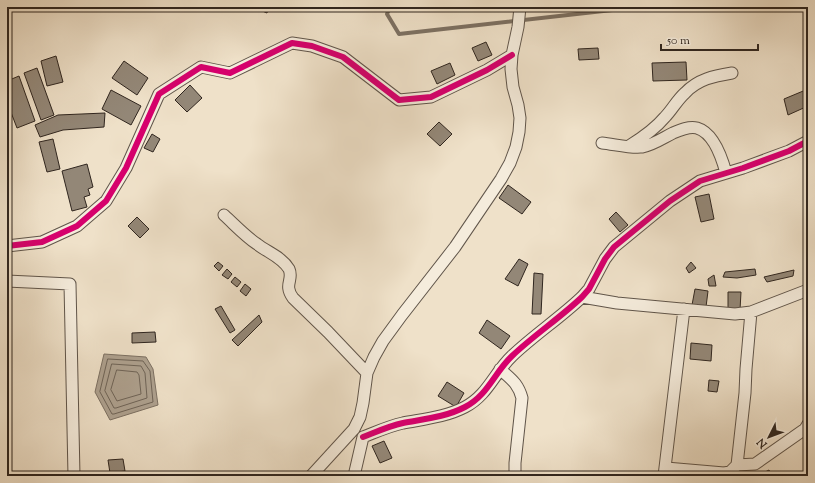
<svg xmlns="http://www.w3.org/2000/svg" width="815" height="483" font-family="'Sorts Mill Goudy',serif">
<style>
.water{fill:#aea18f;stroke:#7c7062}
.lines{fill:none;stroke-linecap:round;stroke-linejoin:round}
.shore{stroke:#6f6457;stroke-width:1}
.stream{stroke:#7c7062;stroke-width:4}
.building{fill:#938777;stroke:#30261f}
.street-casing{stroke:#60554a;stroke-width:13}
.street{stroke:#f5ecdc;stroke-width:11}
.cycleway-casing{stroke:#f5ecdc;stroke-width:8}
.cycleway{stroke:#d6006c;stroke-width:6}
</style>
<rect width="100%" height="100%" fill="#efe1c9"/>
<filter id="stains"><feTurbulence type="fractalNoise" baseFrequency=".005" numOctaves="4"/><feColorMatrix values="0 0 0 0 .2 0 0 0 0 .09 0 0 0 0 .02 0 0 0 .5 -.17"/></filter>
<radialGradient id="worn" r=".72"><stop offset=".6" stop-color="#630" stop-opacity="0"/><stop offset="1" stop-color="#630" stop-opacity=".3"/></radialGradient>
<path class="water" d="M104 354 146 357 153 369 158 405 110 420 95 392Z"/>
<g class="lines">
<path class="shore" d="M108 359 143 361 150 371 153 402 114 414H112L100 392Z
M112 364 141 366 145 373 147 398 116 408H114L105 391Z
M117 370 137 372 139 375 141 394 117 401 111 390Z"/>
<path class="stream" d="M390 7 387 14 399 34 639 7"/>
</g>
<path class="building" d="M256 7H269L267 13 255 8Z
M486 42 492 55 478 61 472 48Z
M598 48 599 59 579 60 578 49Z
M56 56 63 82 47 86 41 61Z
M124 61 148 78 137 95 112 78Z
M686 62 687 80 653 81 652 63Z
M450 63 455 75 437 84 431 71Z
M37 68 54 115 41 120 24 73Z
M19 76 35 121 17 128 7 102V81Z
M190 85 202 98 187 112 175 100Z
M808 89V106L788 115 784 99Z
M111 90 141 106 131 125 102 109Z
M105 113 104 127 63 130 40 137 35 125 58 115Z
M439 122 452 134 440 146 427 134Z
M152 134 160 139 153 152 144 148Z
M53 139 60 169 47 172 39 142Z
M87 164 93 187 88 189 90 195 84 197 87 207 72 211 62 171Z
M508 185 531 202 522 214 499 198Z
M709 194 714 219 701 222 695 197Z
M616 212 628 225 620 232 609 219Z
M137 217 149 229 140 238 128 226Z
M519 259 528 264 518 286 505 279Z
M218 262 223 266 219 271 214 266Z
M691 262 696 268 689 273 686 268Z
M227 269 232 274 228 279 222 275Z
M755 269 756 275 737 278 723 277 725 272Z
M794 270 793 276 767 282 764 277Z
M534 273 543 274 541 314H532Z
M714 275 716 286H709L708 279Z
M235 277 241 282 237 287 231 282Z
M245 284 251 289 246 296 240 291Z
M695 289 708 291 706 307 692 305Z
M728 292H741L740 310 728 309Z
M221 306 235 330 230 333 215 309Z
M259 315 262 322 238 346 232 340Z
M487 320 510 336 501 349 479 333Z
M155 332 156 342 132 343V333Z
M691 343 712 345 711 361 690 359Z
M709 380 719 381 717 392 708 391Z
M447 382 464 393 456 407 438 396Z
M384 441 392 458 380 463 372 446Z
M123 459 125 471 110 473 108 460Z
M769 470 772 476H757Z"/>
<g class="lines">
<defs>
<path id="street" d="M602 143C613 144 633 149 642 147 653 145 663 138 673 133 680 130 689 126 697 128 714 133 722 158 726 173
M629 146C642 138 655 129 665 117 672 110 677 100 685 93 698 79 714 76 732 73
M224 215C235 225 245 236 257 244 267 252 282 257 289 269 294 280 283 284 293 298L328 332 367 373
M7 246 42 242 77 226 106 201 126 168 159 94 201 67 230 73 292 43 312 46 343 57 399 100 431 97 487 70 512 55
M7 281 70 284 74 476
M582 297 617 303 735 314 751 312 808 290
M500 369C511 379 518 383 522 398L515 463V476
M363 437C376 432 389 426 403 423 424 419 446 417 465 407 488 395 494 373 512 356 534 335 560 318 582 297L589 289 605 259 614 247 670 201 700 181 743 168 789 151 808 141
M737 465 755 464 805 429 808 424
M666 468 724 473 730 472 737 465 745 393 746 369 751 312
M311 476 354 429 360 417 363 403 367 373 374 357 383 341 402 315 455 247 501 179 510 163 516 147 519 132 520 118 518 105 513 87 511 69 512 55 518 27 520 7
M354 476 363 437
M664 476 684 309"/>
</defs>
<use href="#street" class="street-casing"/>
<use href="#street" class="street"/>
<defs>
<path id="cycleway" d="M7 246 42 242 77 226 106 201 126 168 159 94 201 67 230 73 292 43 312 46 343 57 399 100 431 97 487 70 512 55
M363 437C376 432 389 426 403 423 424 419 446 417 465 407 488 395 494 373 512 356 534 335 560 318 582 297L589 289 605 259 614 247 670 201 700 181 743 168 789 151 808 141"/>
</defs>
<use href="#cycleway" class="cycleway-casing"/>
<use href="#cycleway" class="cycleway"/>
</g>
<rect width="815" height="483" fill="none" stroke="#efe1c9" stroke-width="24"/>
<rect x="8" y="8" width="799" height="467" fill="none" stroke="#30261f" stroke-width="2"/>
<rect x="12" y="12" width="791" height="459" fill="none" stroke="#30261f"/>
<g transform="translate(769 437) rotate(228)" stroke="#f5ecdc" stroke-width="3" paint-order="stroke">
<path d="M0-3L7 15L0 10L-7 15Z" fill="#30261f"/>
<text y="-6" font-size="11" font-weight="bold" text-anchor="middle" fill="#30261f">N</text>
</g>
<path d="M661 44v6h97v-6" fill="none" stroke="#30261f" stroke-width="2"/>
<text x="667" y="44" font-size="12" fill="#30261f" stroke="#f5ecdc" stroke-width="3" paint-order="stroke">50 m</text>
<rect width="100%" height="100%" filter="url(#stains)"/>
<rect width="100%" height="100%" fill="url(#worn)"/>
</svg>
